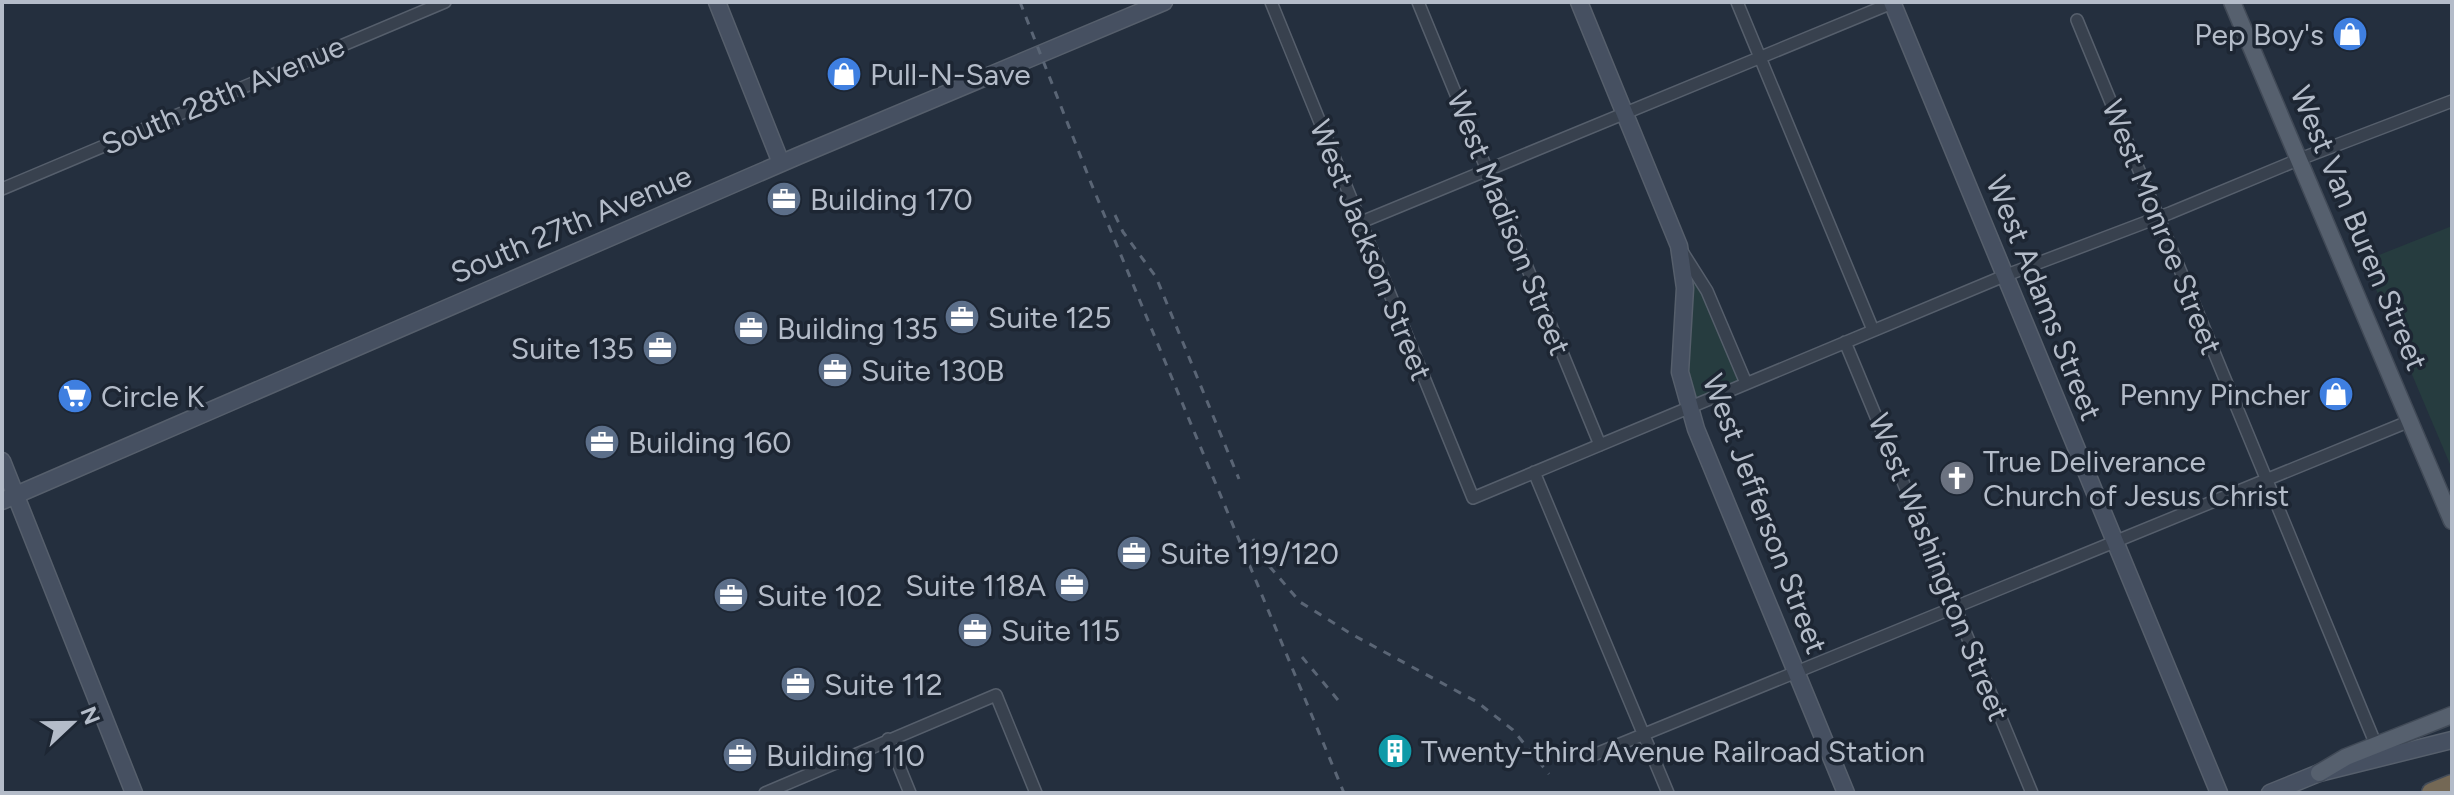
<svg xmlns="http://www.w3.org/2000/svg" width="2454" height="795" font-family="Figtree,sans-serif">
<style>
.green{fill:#263c3f}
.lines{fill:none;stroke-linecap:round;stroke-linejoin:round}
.street-casing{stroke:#565f6c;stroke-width:14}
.secondary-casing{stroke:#565f6c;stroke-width:19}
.primary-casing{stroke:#414a57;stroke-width:19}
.highway-casing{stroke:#434c59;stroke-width:23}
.street{stroke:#38414e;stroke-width:11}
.secondary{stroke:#465061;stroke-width:16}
.primary{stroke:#56606e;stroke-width:16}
.highway{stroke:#746855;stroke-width:20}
.rail{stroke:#5a6575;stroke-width:3;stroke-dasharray:8 8;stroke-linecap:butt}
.labels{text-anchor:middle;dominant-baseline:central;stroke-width:7;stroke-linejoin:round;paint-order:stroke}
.poi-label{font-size:30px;fill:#b4bcc9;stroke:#1d2633;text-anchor:start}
.street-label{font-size:30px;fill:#b4bcc9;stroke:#1d2633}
</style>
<rect width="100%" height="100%" fill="#242f3e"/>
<path class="green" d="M2452 226V469L2364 261Z
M1683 272 1695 274 1746 383 1689 408Z"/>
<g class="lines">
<defs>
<path id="street" d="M1271 2 1473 498 2004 276 2170 213 2300 159 2452 101
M1418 2 1600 445
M1737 2 1873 330
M2077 20 2376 745
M2 189 445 2
M1359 223 1892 3
M1683 253 1707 291 1746 383
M1845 342 2032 793
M1534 472 1668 793
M888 739 910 793
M1586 758 2410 421
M765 793 996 695 1036 793"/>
<path id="secondary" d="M717 2 781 163
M1579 2 1679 246 1685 288 1680 372 1696 429 1846 793
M1892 2 2219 793
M2 461 134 793
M2 501 798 156 1164 2
M2270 793 2319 773 2452 740"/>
<path id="primary" d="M2232 2 2452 521
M2319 773 2346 757 2452 715"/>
<path id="highway" d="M2432 793 2452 785"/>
</defs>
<use href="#street" class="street-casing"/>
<use href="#secondary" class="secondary-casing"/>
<use href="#primary" class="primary-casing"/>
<use href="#highway" class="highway-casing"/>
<use href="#street" class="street"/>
<use href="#secondary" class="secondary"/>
<use href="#primary" class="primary"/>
<use href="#highway" class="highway"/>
<path class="rail" d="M1020 2 1091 183 1344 793
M1115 215 1123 232 1156 277 1239 479
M1253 539 1270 567 1300 602 1353 635 1477 702 1513 730 1549 774
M1302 657 1343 706"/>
</g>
<defs>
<symbol id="shop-disc" viewBox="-11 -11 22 22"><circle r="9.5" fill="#3f7fe0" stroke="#1d2633"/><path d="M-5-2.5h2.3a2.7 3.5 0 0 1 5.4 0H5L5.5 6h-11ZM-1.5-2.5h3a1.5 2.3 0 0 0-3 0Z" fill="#fff"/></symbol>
<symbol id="office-disc" viewBox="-11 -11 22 22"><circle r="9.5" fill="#5c6f8a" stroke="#1d2633"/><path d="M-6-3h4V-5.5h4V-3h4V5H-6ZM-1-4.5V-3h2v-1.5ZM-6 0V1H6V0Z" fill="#fff"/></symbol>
<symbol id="supermarket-disc" viewBox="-11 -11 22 22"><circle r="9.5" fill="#3f7fe0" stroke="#1d2633"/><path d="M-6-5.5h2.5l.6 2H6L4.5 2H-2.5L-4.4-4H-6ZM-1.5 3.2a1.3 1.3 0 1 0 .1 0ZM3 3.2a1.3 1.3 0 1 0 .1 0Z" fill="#fff"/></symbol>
<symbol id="church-disc" viewBox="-11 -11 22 22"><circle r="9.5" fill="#6b7280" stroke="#1d2633"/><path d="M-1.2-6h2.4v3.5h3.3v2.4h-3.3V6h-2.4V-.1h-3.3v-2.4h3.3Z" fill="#fff"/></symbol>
<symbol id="building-disc" viewBox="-11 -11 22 22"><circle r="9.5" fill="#0f9aa8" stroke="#1d2633"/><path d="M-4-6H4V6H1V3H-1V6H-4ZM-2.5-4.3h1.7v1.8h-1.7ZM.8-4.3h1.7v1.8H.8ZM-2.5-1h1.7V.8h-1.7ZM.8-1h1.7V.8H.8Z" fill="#fff"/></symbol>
</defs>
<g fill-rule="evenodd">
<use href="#shop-disc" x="2330" y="14" width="40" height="40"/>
<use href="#shop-disc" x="824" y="54" width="40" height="40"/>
<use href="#office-disc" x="764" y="179" width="40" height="40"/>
<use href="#office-disc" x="942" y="297" width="40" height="40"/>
<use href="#office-disc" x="731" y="308" width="40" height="40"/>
<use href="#office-disc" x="640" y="328" width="40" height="40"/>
<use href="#office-disc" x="815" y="350" width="40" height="40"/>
<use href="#shop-disc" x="2316" y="374" width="40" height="40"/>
<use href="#supermarket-disc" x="55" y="376" width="40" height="40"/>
<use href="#office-disc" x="582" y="422" width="40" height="40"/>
<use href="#church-disc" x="1937" y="458" width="40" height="40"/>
<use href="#office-disc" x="1114" y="533" width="40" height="40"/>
<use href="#office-disc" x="1052" y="565" width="40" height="40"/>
<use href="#office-disc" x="711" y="575" width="40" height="40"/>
<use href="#office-disc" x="955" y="610" width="40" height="40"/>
<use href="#office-disc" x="778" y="664" width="40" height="40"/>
<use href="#building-disc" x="1375" y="731" width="40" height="40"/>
<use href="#office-disc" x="720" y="735" width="40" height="40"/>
</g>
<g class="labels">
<g class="poi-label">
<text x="2324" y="34" text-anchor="end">Pep Boy's</text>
<text x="870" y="74">Pull-N-Save</text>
<text x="810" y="199">Building 170</text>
<text x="988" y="317">Suite 125</text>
<text x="777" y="328">Building 135</text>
<text x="634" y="348" text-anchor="end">Suite 135</text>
<text x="861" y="370">Suite 130B</text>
<text x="2310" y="394" text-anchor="end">Penny Pincher</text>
<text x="101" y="396">Circle K</text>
<text x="628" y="442">Building 160</text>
<text x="1983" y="461">True Deliverance<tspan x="1983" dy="34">Church of Jesus Christ</tspan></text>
<text x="1160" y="553">Suite 119/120</text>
<text x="1046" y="585" text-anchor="end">Suite 118A</text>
<text x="757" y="595">Suite 102</text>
<text x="1001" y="630">Suite 115</text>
<text x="824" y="684">Suite 112</text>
<text x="1421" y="751">Twenty-third Avenue Railroad Station</text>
<text x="766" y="755">Building 110</text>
</g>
<g class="street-label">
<text transform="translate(223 95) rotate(-23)">South 28th Avenue</text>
<text transform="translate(1509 223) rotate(68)">West Madison Street</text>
<text transform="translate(571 224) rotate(-23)">South 27th Avenue</text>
<text transform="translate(2162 227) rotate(68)">West Monroe Street</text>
<text transform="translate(2359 228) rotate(67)">West Van Buren Street</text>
<text transform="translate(1371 250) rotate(68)">West Jackson Street</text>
<text transform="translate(2044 298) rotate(68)">West Adams Street</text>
<text transform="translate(1765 514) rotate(69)">West Jefferson Street</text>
<text transform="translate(1939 567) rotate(68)">West Washington Street</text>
</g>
</g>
<rect width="2454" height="795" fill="none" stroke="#b4bcc9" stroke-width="8"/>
<g transform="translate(72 723) rotate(68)" stroke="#1d2633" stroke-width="6" paint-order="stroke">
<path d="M0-6L14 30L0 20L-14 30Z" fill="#b4bcc9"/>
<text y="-12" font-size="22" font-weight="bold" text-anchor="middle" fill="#b4bcc9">N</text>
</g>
</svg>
